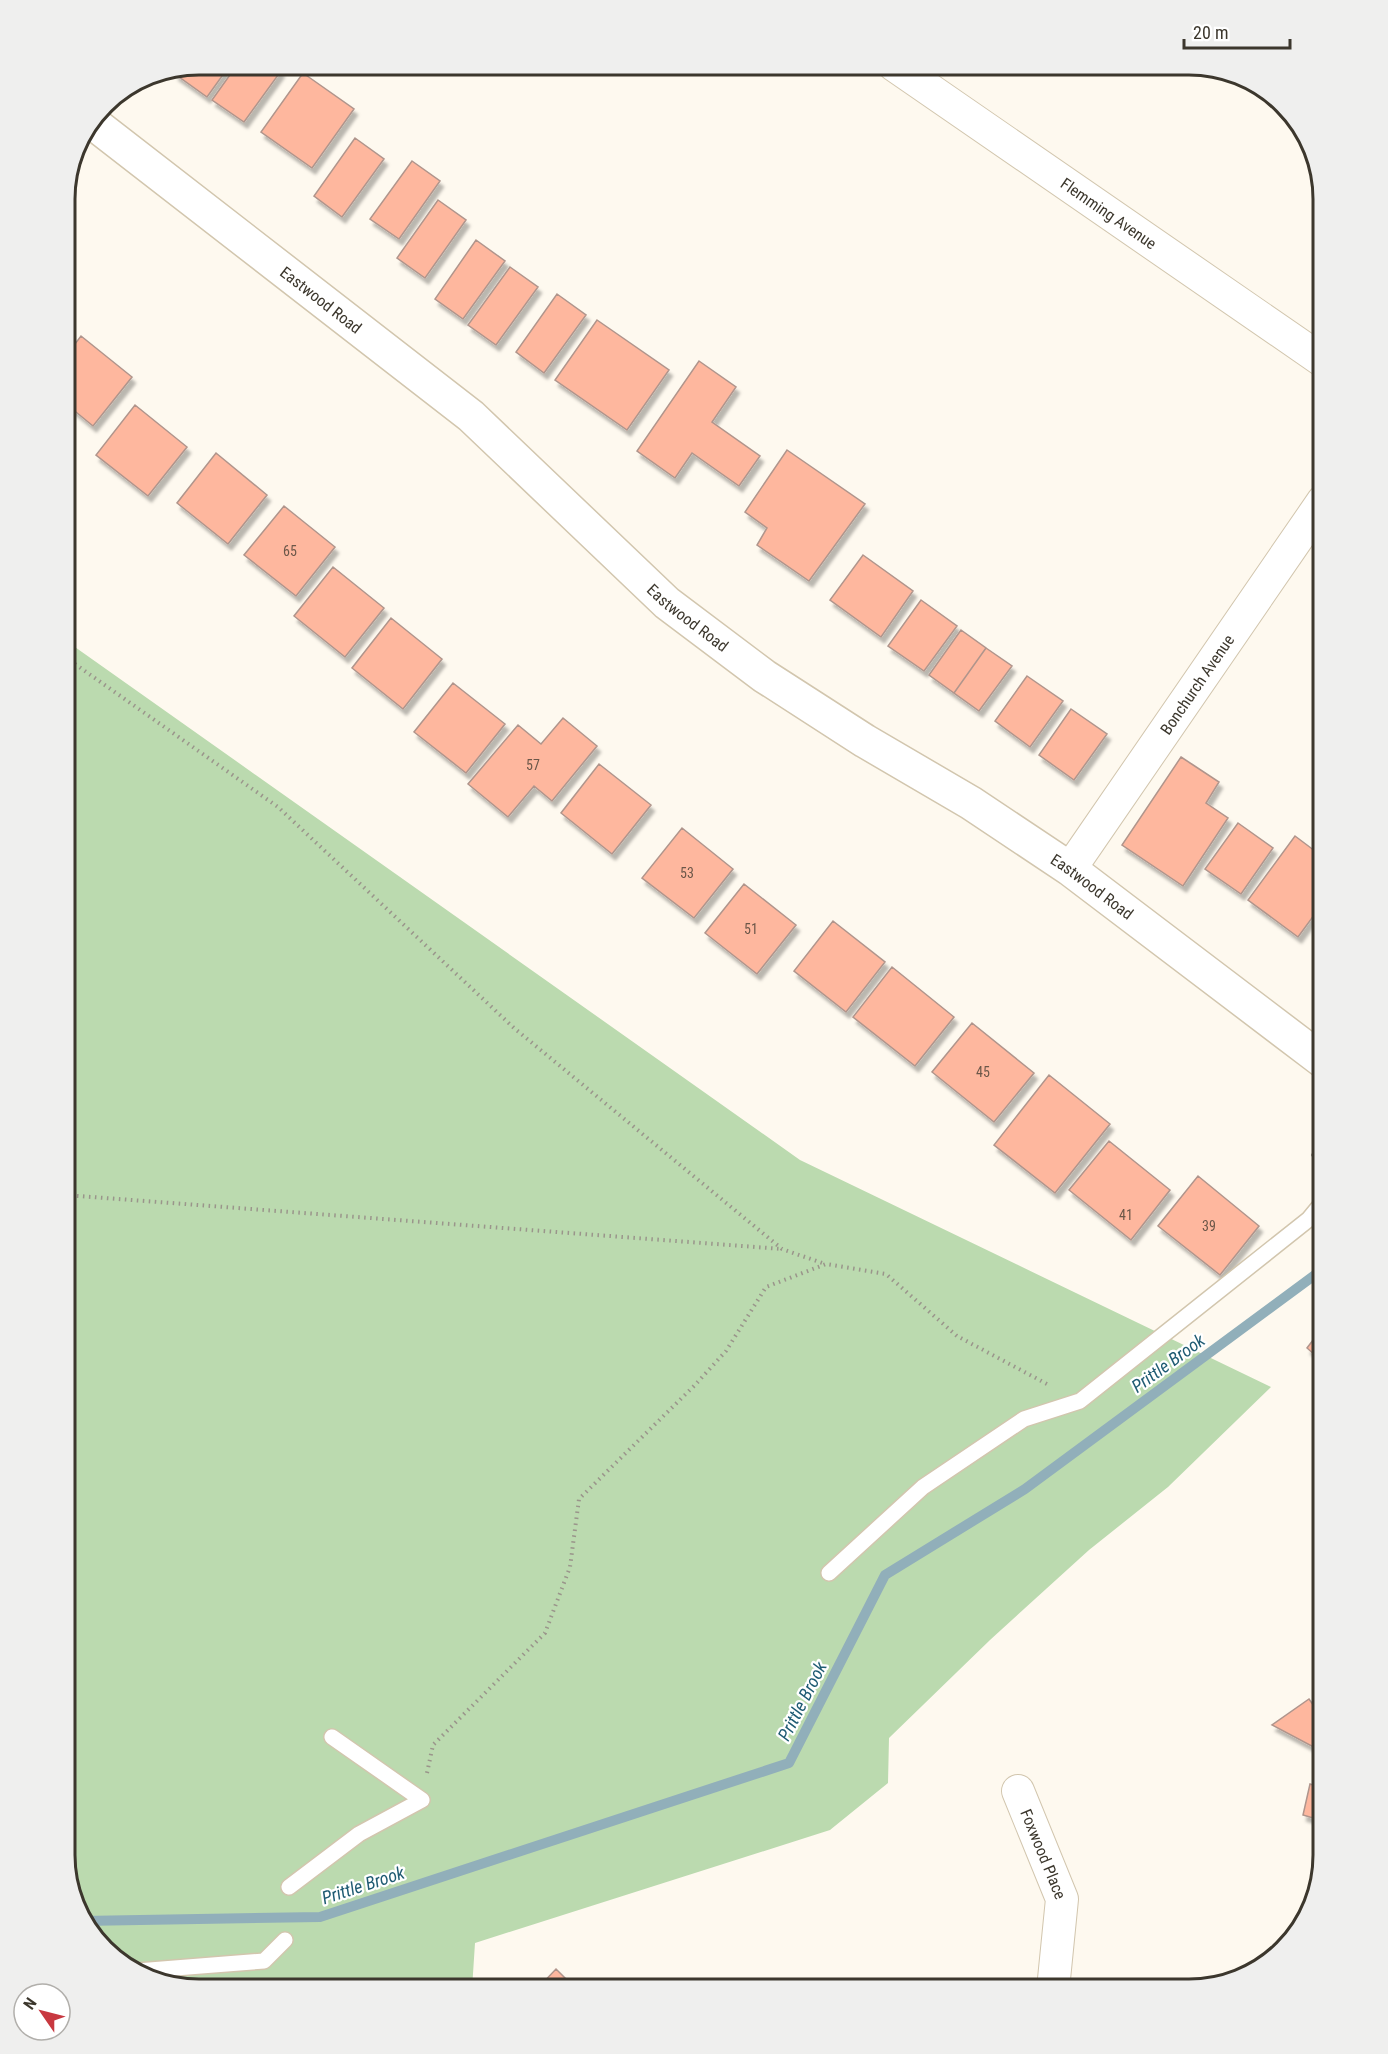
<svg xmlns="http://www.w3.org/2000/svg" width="1388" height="2054" font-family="'Roboto Condensed',sans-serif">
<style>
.green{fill:#bbdaaf}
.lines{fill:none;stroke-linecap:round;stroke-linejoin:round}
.stream{stroke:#91afba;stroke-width:10}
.building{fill:#feb79e;stroke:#b0958c;stroke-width:1.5;filter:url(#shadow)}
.service-casing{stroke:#d2c6ae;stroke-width:18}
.minor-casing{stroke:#d2c6ae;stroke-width:34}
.tertiary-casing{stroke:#d2c6ae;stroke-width:36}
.path{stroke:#9a958b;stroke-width:4;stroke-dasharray:1.5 4.5;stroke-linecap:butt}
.service{stroke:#fff;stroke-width:15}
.minor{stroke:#fff;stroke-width:32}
.tertiary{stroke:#fff;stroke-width:33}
.labels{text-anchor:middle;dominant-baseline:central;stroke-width:4.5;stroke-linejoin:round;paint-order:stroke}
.number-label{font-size:14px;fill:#6c5749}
.street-label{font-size:16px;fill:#3c372d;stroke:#fff}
.water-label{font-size:18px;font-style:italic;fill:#1f5b73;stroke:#fff}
.rim{fill:none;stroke:#3c372d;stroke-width:3}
</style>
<defs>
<filter id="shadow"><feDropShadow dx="3.5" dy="6" stdDeviation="1.5" flood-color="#0004"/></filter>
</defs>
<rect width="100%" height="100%" fill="#fef9ef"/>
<path class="green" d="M65 640 800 1160 1271 1387 1168 1487 1089 1550 990 1640 889 1738 888 1783 830 1830 475 1943 472 1989H190L124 1967 82 1922 65 1855Z"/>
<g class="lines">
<path class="stream" d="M82 1921 320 1917 789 1763 885 1575 1025 1489 1323 1269"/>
</g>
<path class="building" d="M199 65H230L207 97 175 74 180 68Z
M237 65H272L281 71 244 122 212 100Z
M303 73 354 109 312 168 261 132Z
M355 138 384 159 342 217 314 196Z
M412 161 440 181 399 239 370 219Z
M438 200 466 220 425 278 397 258Z
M476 240 505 261 463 319 435 299Z
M510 267 538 287 496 345 468 325Z
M557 294 586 315 544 373 516 352Z
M597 320 669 370 627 430 555 380Z
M81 336 132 377 93 426 65 403V357Z
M699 361 736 387 712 422 760 456 739 486 692 453 675 478 637 451Z
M135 405 187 447 148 496 96 455Z
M787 450 865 504 809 581 757 545 767 528 745 512Z
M216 453 267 495 228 544 177 503Z
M284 506 335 547 296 596 244 555Z
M863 555 913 591 881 637 830 600Z
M333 567 384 608 345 657 294 616Z
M921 600 957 626 924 671 888 646Z
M391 618 442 659 403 709 352 668Z
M961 630 986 648 954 693 929 675Z
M986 648 1012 666 979 711 954 693Z
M1027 676 1063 701 1030 747 995 721Z
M453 683 505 724 466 773 414 732Z
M1071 709 1107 734 1074 780 1039 755Z
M563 718 597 746 552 801 534 786 508 817 468 784 518 725 541 744Z
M1181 757 1219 782 1206 803 1228 818 1183 886 1122 845Z
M599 764 651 805 612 854 561 813Z
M1238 823 1273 848 1241 894 1205 869Z
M682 828 733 869 694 918 642 878Z
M1295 836 1323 857V903L1298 937 1248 900Z
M744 884 796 925 757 974 705 933Z
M833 921 885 962 846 1012 794 971Z
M892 967 954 1017 915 1066 853 1017Z
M972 1023 1034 1073 994 1122 932 1072Z
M1049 1075 1110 1124 1055 1193 994 1145Z
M1109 1141 1170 1190 1131 1240 1069 1190Z
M1198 1176 1259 1226 1220 1275 1158 1226Z
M1323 1327V1362L1307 1348Z
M1309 1699 1323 1719V1752L1272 1725Z
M1310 1784 1323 1788V1851L1313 1849 1320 1820 1303 1815Z
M556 1969 576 1989H537Z"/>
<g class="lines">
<defs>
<path id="service" d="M829 1573 923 1487 1024 1419 1080 1401 1309 1219 1323 1202
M289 1887 359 1834 422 1800 332 1737
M137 1971 264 1961 285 1940"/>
<g id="minor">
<path id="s1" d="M894 65 1323 361"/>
<path id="s2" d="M1070 869 1323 501"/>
<path id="s3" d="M1018 1791 1062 1899 1053 1989"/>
</g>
<g id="tertiary">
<path id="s4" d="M92 122 471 416 667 603 764 676 865 741 971 803 1070 869 1323 1061"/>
</g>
</defs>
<use href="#service" class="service-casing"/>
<use href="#minor" class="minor-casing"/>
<use href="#tertiary" class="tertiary-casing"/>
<path class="path" d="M65 657 278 807 514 1028 782 1249 825 1264
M1323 1163 1313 1155 1323 1140
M65 1195 782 1249
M427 1773 433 1745 545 1633 570 1567 579 1499 695 1385 726 1351 766 1287 826 1264 886 1274 957 1336 1047 1384"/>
<use href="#service" class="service"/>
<use href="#minor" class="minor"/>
<use href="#tertiary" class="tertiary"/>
</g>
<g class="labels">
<g class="number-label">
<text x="290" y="551">65</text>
<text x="533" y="765">57</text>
<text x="687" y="873">53</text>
<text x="751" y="929">51</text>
<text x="983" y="1072">45</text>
<text x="1126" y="1215">41</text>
<text x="1209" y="1226">39</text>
</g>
<g class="street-label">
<text stroke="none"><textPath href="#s1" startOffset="261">Flemming Avenue</textPath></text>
<text stroke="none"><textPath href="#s4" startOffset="290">Eastwood Road</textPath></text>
<text stroke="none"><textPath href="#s4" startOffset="776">Eastwood Road</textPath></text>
<text stroke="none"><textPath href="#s2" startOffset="224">Bonchurch Avenue</textPath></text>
<text stroke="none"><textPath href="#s4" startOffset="1262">Eastwood Road</textPath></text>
<text stroke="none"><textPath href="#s3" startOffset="68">Foxwood Place</textPath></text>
</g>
<g class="water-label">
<text transform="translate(1168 1363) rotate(-36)">Prittle Brook</text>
<text transform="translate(802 1701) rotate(-63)">Prittle Brook</text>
<text transform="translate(363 1885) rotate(-18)">Prittle Brook</text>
</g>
</g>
<path d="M0 0H1388V2054H0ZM199 75H1189A124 124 0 0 1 1313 199V1855A124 124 0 0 1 1189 1979H199A124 124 0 0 1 75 1855V199A124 124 0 0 1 199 75Z" fill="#efefee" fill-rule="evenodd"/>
<path class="rim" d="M199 75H1189A124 124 0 0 1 1313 199V1855A124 124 0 0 1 1189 1979H199A124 124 0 0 1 75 1855V199A124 124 0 0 1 199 75Z"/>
<g transform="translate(42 2012) rotate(305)"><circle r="28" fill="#ffffff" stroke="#b1afab" stroke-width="1.5"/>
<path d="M0-4.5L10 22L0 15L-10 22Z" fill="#c83840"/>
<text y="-9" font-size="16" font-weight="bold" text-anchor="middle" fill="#3c372d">N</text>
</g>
<path d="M1184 39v9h106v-9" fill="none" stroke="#3c372d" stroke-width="3"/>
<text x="1193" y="39" font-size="18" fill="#3c372d" stroke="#ffffff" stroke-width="4.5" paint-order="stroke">20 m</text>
</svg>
